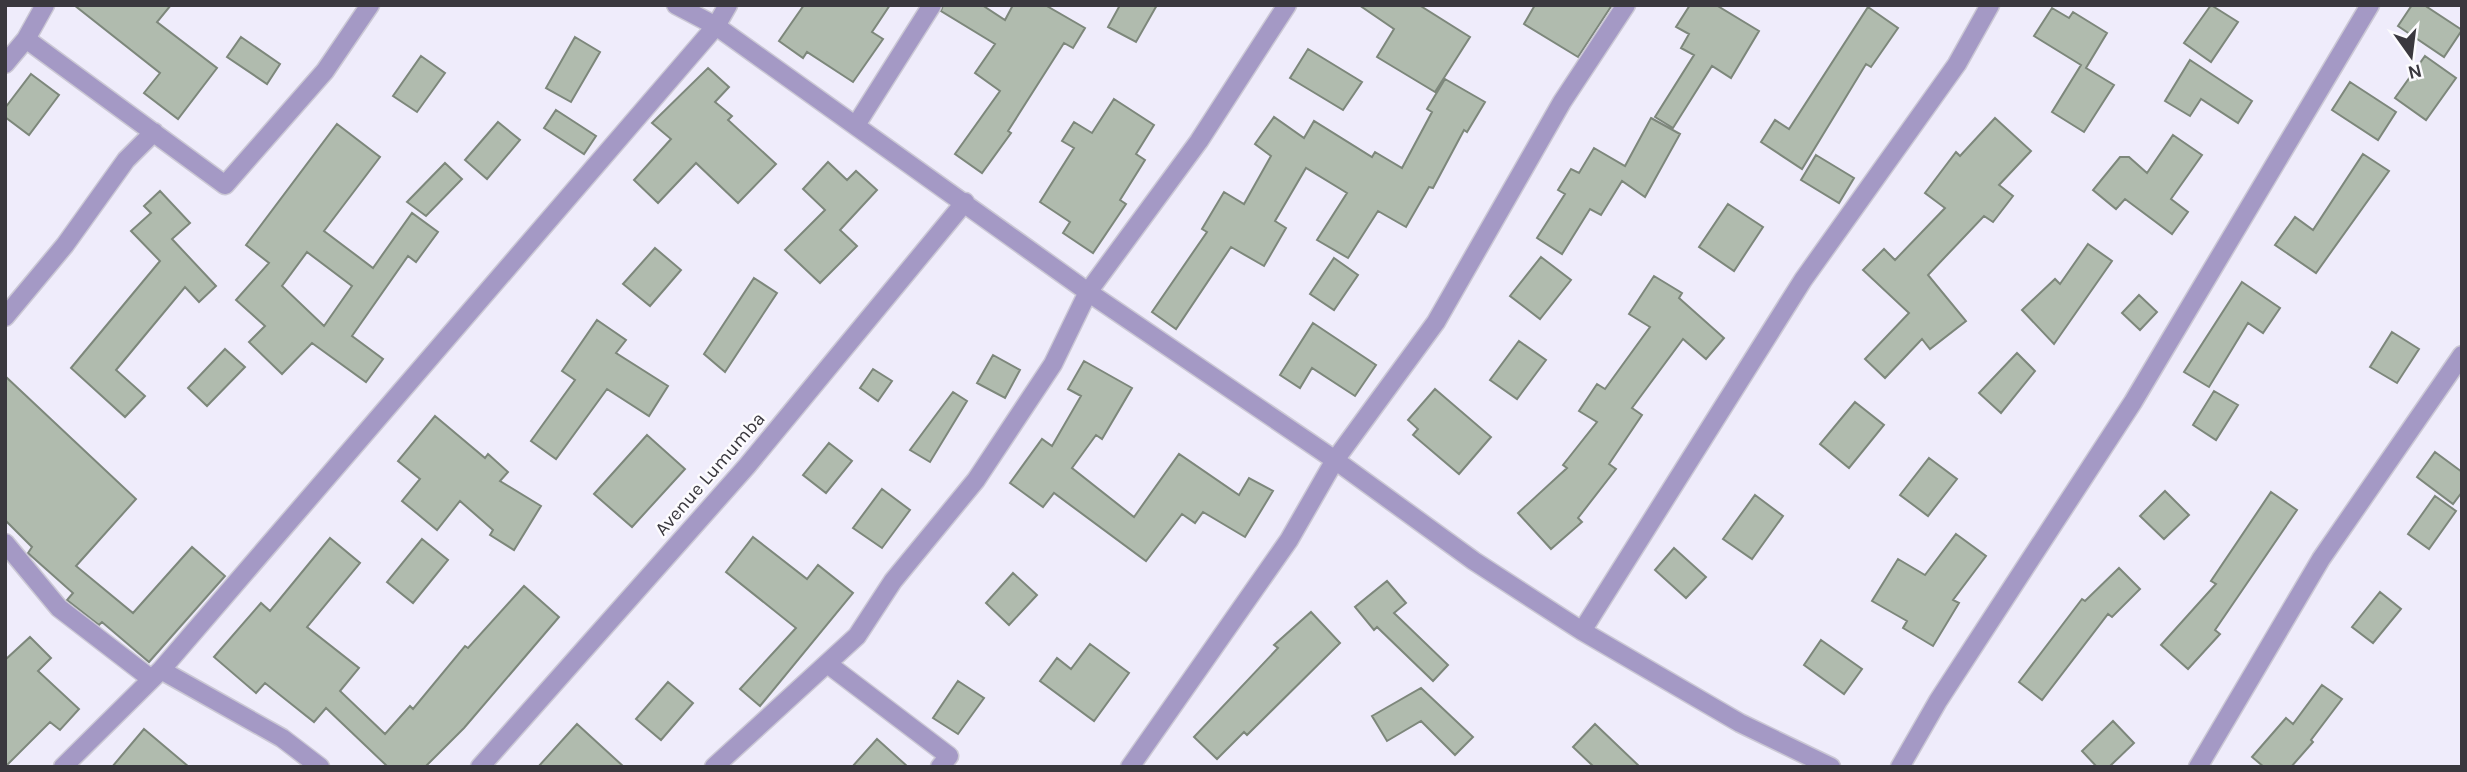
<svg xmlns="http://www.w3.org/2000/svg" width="2467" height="772" font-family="Karla,sans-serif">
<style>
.building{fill:#b0bbae;stroke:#7d877b;stroke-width:2;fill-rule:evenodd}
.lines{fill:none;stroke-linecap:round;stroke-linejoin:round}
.street-casing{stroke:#cbc8d5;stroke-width:21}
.street{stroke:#a499c5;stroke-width:18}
.labels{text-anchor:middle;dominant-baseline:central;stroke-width:5;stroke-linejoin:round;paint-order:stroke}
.street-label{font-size:19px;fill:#3a383e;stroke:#fcfbfe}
</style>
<rect width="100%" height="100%" fill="#efecfb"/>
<path class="building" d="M74 5H171L157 22 217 68 178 119 144 93 160 73Z
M804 5H890L872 32 883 39 853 82 807 52 803 58 779 41Z
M943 5H982L1005 20 1013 5H1045L1085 28 1073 48 1064 43 1008 131 1011 133 982 173 955 154 1000 91 975 73 995 44 941 11Z
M1120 5H1157L1136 42 1108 27Z
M1359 5H1419L1470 37 1435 92 1377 57 1394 29Z
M1535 5H1612L1578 57 1524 24Z
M1690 5H1716L1759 31 1731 78 1712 66 1673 128 1655 117 1694 55 1681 48 1689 34 1676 27Z
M2211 5 2238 22 2211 62 2184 43Z
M2412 5H2424L2462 30 2444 57 2398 26Z
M1868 7 1898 28 1871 67 1866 64 1802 169 1761 142 1775 120 1789 129Z
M2052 8 2069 18 2073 12 2107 33 2086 68 2114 85 2084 132 2052 112 2081 65 2034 36Z
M241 37 280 64 267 84 227 57Z
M575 37 600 52 571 102 546 88Z
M1308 49 1362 82 1343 110 1290 78Z
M421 56 445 73 417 112 393 96Z
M2425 56 2456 78 2426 120 2395 98Z
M2190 60 2252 101 2238 123 2201 99 2190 116 2165 101Z
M708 68 729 87 715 102 732 116 728 120 776 164 738 203 696 163 658 203 634 180 671 139 652 123Z
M31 74 59 95 29 135 5 117V108Z
M1445 79 1485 102 1467 132 1464 130 1433 188 1429 187 1406 227 1378 211 1348 258 1317 240 1347 193 1306 168 1275 221 1286 228 1264 266 1231 247 1176 329 1152 312 1207 232 1202 229 1224 192 1244 204 1271 156 1255 144 1274 117 1304 138 1314 121 1372 157 1375 152 1402 168 1432 112 1427 109Z
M2350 82 2396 112 2378 140 2332 110Z
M1114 99 1154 125 1136 154 1145 160 1120 200 1126 204 1093 253 1063 233 1070 222 1040 202 1074 148 1062 141 1074 122 1092 133Z
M556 110 596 136 584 154 544 128Z
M1651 118 1680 134 1645 197 1622 181 1601 215 1590 209 1562 254 1537 238 1565 194 1558 190 1571 169 1579 173 1594 148 1625 166Z
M1995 118 2031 151 1999 185 2013 196 1993 222 1984 216 1928 275 1966 321 1930 349 1922 339 1885 378 1865 359 1909 313 1863 270 1884 249 1895 260 1945 208 1925 193 1956 152 1960 156Z
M498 122 520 140 487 179 465 160Z
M337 124 380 157 324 231 373 268 412 213 438 232 416 262 408 256 352 336 383 359 366 382 312 343 282 374 249 342 265 326 236 300 269 263 246 245ZM307 252 352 286 324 326 282 286Z
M2173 135 2202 155 2171 199 2188 212 2172 234 2125 199 2116 209 2093 190 2120 157H2129L2147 173Z
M2363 154 2389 171 2316 273 2275 245 2295 217 2313 230Z
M1816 155 1854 178 1839 203 1801 180Z
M828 162 847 180 856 171 877 190 840 230 857 246 820 283 785 250 825 210 803 189Z
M445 163 462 179 426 216 407 202Z
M160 191 190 223 172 239 216 286 199 302 185 287 116 370 145 396 125 417 71 368 160 261 131 231 151 213 144 206Z
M1728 204 1763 227 1734 271 1699 247Z
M2088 244 2112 261 2054 344 2022 310 2055 279 2060 284Z
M655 248 681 270 650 306 623 284Z
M1541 257 1571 280 1540 319 1510 296Z
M1334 258 1358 275 1334 310 1310 294Z
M1654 276 1682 293 1679 298 1724 338 1706 359 1683 339 1632 408 1642 415 1609 464 1616 469 1578 518 1582 522 1551 549 1518 513 1567 468 1563 465 1597 422 1579 411 1597 384 1605 389 1650 327 1629 314Z
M754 278 777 293 725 372 704 354Z
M2242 282 2280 308 2263 333 2248 323 2209 387 2184 372Z
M2139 295 2157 312 2140 330 2122 313Z
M597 320 626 340 616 353 668 386 649 416 607 389 556 459 531 441 575 380 562 371Z
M1313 323 1376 365 1355 396 1312 368 1300 388 1280 375Z
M2392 332 2419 349 2397 383 2370 367Z
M1519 341 1546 360 1517 399 1490 380Z
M225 349 245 367 207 406 188 388Z
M2017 353 2035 371 2001 413 1979 393Z
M993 355 1020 370 1005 398 977 383Z
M1084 361 1132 388 1102 439 1096 435 1072 468 1134 517 1179 454 1239 495 1249 478 1273 491 1245 537 1203 512 1195 523 1182 514 1146 561 1054 493 1043 507 1010 483 1042 439 1052 446 1081 396 1068 389Z
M873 369 892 381 878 401 860 388Z
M5 376 136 499 76 566 133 613 192 547 225 576 149 662 102 622 99 625 67 600 73 593 28 553 32 547 5 520Z
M1435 389 1491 437 1459 474 1413 435 1418 429 1408 420Z
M2214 391 2238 405 2216 440 2193 425Z
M953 392 967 401 930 462 910 450Z
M1855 402 1884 425 1849 468 1820 444Z
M435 416 485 458 488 454 508 472 500 481 541 506 514 550 490 535 493 530 460 501 437 530 402 501 420 479 398 461Z
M647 435 685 469 632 527 594 494Z
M829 443 852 461 826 493 803 475Z
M2435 452 2462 472V492L2453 504 2417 477Z
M1929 458 1957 479 1928 516 1900 495Z
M882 489 910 510 882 548 853 528Z
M2165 491 2189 515 2164 539 2140 516Z
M2271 492 2297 510 2215 630 2220 634 2188 669 2161 645 2216 584 2211 581Z
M1755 495 1783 516 1752 559 1723 539Z
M2435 496 2456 511 2429 549 2408 534Z
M1956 534 1986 556 1953 600 1959 603 1933 646 1903 628 1907 621 1872 601 1898 559 1925 575Z
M753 537 807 579 818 565 853 593 760 706 740 689 796 628 726 572Z
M330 538 360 563 307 627 359 668 340 691 385 734 410 706 413 709 465 646 468 648 524 586 559 617 464 728 425 767H388L326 708 314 722 265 683 256 693 214 657 261 603 270 611Z
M422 539 448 560 413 603 387 582Z
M1674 548 1706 577 1686 598 1655 570Z
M2119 568 2140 589 2112 617 2108 614 2042 700 2019 682 2082 599 2085 601Z
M1013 573 1037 595 1009 625 986 603Z
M1387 581 1406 603 1394 613 1448 665 1433 681 1377 627 1374 630 1355 607Z
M2380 592 2401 609 2373 643 2352 627Z
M1311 612 1340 643 1247 735 1244 732 1217 759 1194 737 1278 648 1274 645Z
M30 637 51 658 38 671 79 709 60 730 50 722 5 767V660Z
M1821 640 1862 669 1844 694 1804 665Z
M1090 644 1129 673 1094 721 1040 681 1057 658 1071 669Z
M958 681 984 698 958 734 933 718Z
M668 682 693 703 661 740 636 719Z
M2322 685 2342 699 2311 740 2313 742 2291 767H2264L2252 757 2286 718 2293 724Z
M1421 688 1473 737 1455 755 1421 721 1387 741 1372 716Z
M2113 721 2134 743 2109 767H2097L2082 751Z
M577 724 624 767H538Z
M1595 724 1640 767H1594L1573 747Z
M144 729 189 767H112Z
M877 739 908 767H852Z"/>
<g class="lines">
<defs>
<path id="street" d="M676 5 716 26 1088 292 1335 460 1474 561 1582 631 1740 723 1831 767
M26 39 225 185 325 71 370 5
M5 64 26 39 45 5
M856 125 932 5
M5 317 65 245 126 160 154 132
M5 543 59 608 150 678
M1582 631 1803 280 1957 64 1990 5
M829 665 949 756 940 767
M161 670 282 738 320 767
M63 767 161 670 716 26 728 5
M480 767 747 466 965 202
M714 767 857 636 893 581 976 480 1053 364 1088 292 1199 141 1287 5
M1130 767 1289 540 1335 460 1436 322 1562 102 1626 5
M1900 767 1938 701 2133 402 2370 5
M2198 767 2321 559 2462 355"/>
</defs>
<use href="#street" class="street-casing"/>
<use href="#street" class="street"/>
</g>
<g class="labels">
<g class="street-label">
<text transform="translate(710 474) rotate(-49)">Avenue Lumumba</text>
</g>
</g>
<rect width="2467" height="772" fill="none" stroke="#3a383e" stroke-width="14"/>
<g transform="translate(2411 56) rotate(166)" stroke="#fcfbfe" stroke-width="5" paint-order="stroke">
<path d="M0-5L12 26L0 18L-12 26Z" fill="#3a383e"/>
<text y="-10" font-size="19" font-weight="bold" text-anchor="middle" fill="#3a383e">N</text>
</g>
</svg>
